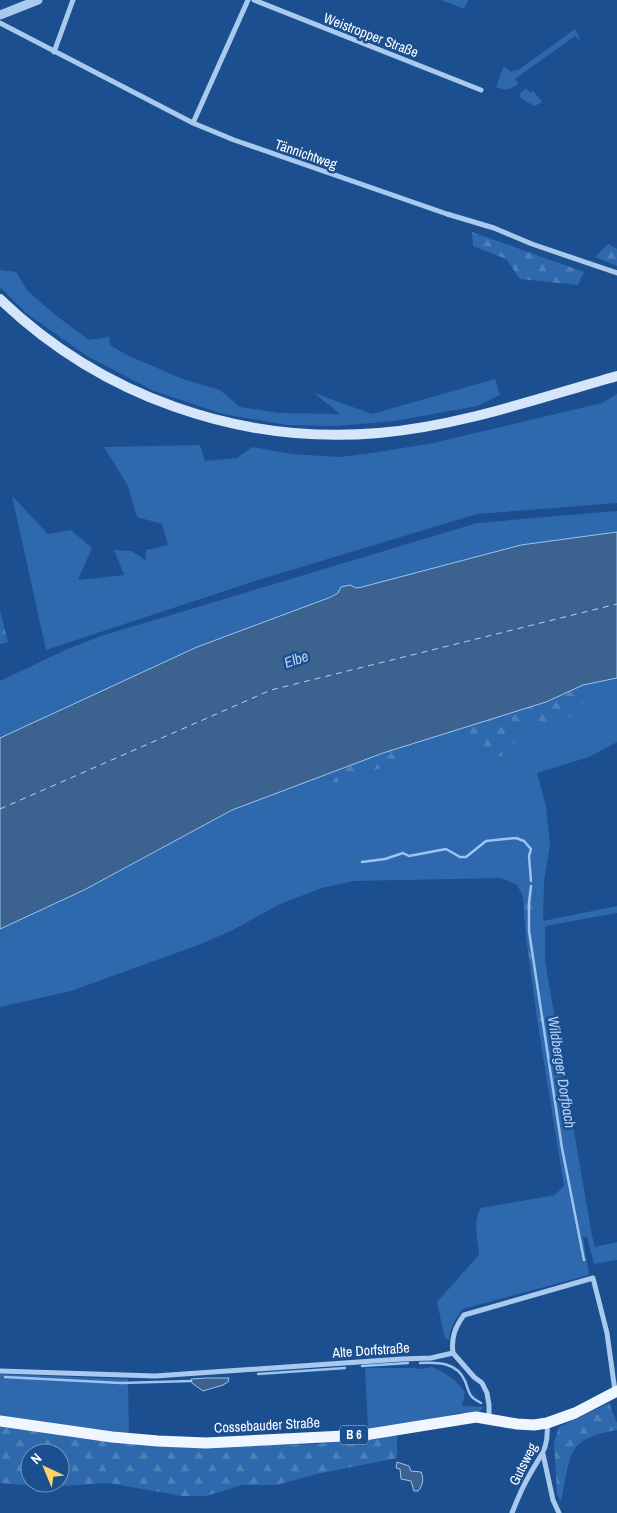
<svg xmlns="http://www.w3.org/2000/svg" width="617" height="1513" font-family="'Archivo Narrow',sans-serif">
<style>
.green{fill:#2e69ad}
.forest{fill:url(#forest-firs);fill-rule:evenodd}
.water{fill:#3c6290;stroke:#9cc4f0}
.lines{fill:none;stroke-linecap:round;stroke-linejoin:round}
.stream{stroke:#9cc4f0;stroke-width:2.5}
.ferry{stroke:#b5d3f5;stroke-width:1;stroke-dasharray:6 5;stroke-linecap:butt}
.minor{stroke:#a9c9ee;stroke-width:5}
.tertiary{stroke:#a9c9ee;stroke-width:9}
.secondary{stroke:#d6e6fa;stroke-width:10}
.primary{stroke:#f0f6ff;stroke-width:11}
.labels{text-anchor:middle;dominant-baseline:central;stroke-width:5;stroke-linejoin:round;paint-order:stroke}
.shield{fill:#1b4f8f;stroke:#bbcadd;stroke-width:1}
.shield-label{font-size:12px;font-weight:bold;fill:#fff}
.street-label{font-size:14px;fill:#fff;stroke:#1b4f8f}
.water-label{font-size:15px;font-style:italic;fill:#b5d3f5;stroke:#1b4f8f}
</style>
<defs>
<pattern id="forest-firs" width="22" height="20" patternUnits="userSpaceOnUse" patternTransform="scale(1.25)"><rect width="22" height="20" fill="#2e69ad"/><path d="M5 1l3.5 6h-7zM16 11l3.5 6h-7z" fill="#4d80b9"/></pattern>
</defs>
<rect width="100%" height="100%" fill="#1b4f8f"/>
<path class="green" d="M441 0H468L464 9Z
M575 29 580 38 579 40 575 36 515 79 518 84C509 90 507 91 496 87L504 66 511 72 520 69Z
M526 88 530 93 533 91 542 102 535 106 523 100 519 96 521 92Z
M0 270 16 272 27 290 54 314 89 340 109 337 110 345 129 356 183 379 220 390 240 407 280 413 340 414 314 393 372 414 495 379 500 395 477 406 395 421 338 426 287 425 223 414 154 391 87 356 26 313 0 287Z
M617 394V503L477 514 255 581 46 650 12 496 48 534 71 530 92 548 78 580 124 575 114 550 131 551 146 560V550L168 545 162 524 137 517 128 486 104 447 200 445 205 461 237 458 252 447 292 454 339 457 372 453 433 443 602 403Z
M617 511V532L521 545 362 587 356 588 350 585 342 587 338 593 331 597 197 647 0 738V681L65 650 101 636 477 523Z
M617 678V742L589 757 537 773 546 806 550 845 544 881 543 921 617 906V913L545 926V961L592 1236 595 1247 617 1242V1260L594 1264 587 1237H583L589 1275 463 1309C456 1318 451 1326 449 1339H445L437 1302 479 1255C478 1241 472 1221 481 1208L555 1195 564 1186 538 1025 545 1024 532 944H527L525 927 531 926 536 888 517 885 501 878 354 881 322 888 280 904 229 932 201 944 71 991 0 1007V929L84 890 232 810 326 774 334 783 415 757 412 744 462 728 466 741 501 757 530 723 587 699 583 685Z
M431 1367C443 1370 458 1382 465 1392L462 1406 485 1407 478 1413H460L404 1424 368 1429 365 1368H411L423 1369Z
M0 1374 128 1379 129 1435 0 1417Z"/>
<path class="forest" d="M472 232 584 272 578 285 520 279 506 259 473 246Z
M608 244 617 249V266L595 257Z
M0 610 8 642 0 644Z
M583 685 588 699 558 727 530 724 501 757 466 741 462 728 546 702Z
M412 744 415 757 334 783 326 774 383 753Z
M517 885 536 888 531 927H525L523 896Z
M527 944H532L545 1024 538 1025Z
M609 1403 617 1423V1430C564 1439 571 1456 561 1502L557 1494 554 1443 559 1427Z
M0 1425 200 1447 317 1444 397 1435V1458L317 1474 276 1485H242L206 1496H182L108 1483 49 1487 0 1483ZM30 1453H60V1483H30Z"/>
<path class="water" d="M617 532V678L583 685 546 702 383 753 232 810 84 890 0 929V738L197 647 331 597 338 593 341 587 350 585 356 588 362 587 521 545Z
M207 1378H229L228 1382 223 1385 203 1391 192 1383 191 1379Z
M397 1462 409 1466 411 1471 421 1472C424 1478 423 1486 418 1491H414L411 1481 401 1479 400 1469 396 1468Z"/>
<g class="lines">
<path class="stream" d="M362 862 385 859 403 853 409 856 446 849 460 857H466L486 841 516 838 524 841 531 849 529 856 531 881
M531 886 529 903V931L562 1148 584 1260
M420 1363C437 1362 457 1362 465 1381 470 1394 468 1396 481 1403
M362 1366 408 1363
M258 1374 345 1368
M5 1377 121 1383 191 1381"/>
<path class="ferry" d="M0 809 271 690 617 604"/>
<path class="minor" d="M254 0 481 90
M0 23 193 123 234 140 447 214 494 228 532 244 617 273
M54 52 73 0
M193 123 248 0
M453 1353C451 1338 455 1327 464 1315L593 1278 607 1333 615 1391
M453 1353 474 1377 482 1383 487 1393 489 1405V1418
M0 1371 155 1376 402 1359 431 1358 453 1353
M543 1454 553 1500 559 1513
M512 1513C517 1500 523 1486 530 1474 541 1454 549 1449 547 1424"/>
<path class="tertiary" d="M0 15 38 0"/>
<path class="secondary" d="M0 299C101 396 239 445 379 433 460 426 539 398 617 376"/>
<path class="primary" d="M0 1421 112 1437 158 1441 206 1443 364 1435 476 1417 517 1424 534 1425 547 1423 575 1413 617 1391"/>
</g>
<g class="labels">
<rect class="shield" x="340" y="1425.5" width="28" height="19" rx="4"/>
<g class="shield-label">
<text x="354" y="1435">B 6</text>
</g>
<g class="street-label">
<text transform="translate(371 35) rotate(21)">Weistropper Straße</text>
<text transform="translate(306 154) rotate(19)">Tännichtweg</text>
<text transform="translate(371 1350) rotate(-4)">Alte Dorfstraße</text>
<text transform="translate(267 1425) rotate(-3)">Cossebauder Straße</text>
<text transform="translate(523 1464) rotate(-63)">Gutsweg</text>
</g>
<g class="water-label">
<text transform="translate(296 659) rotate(-19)">Elbe</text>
<text transform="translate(562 1072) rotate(81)">Wildberger Dorfbach</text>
</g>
</g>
<g transform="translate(45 1468) rotate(316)"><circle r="24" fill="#1b4f8f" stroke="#7695bc"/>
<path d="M0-4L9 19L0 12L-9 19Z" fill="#ffd166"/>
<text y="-8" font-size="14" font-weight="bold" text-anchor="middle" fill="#ffffff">N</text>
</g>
</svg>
